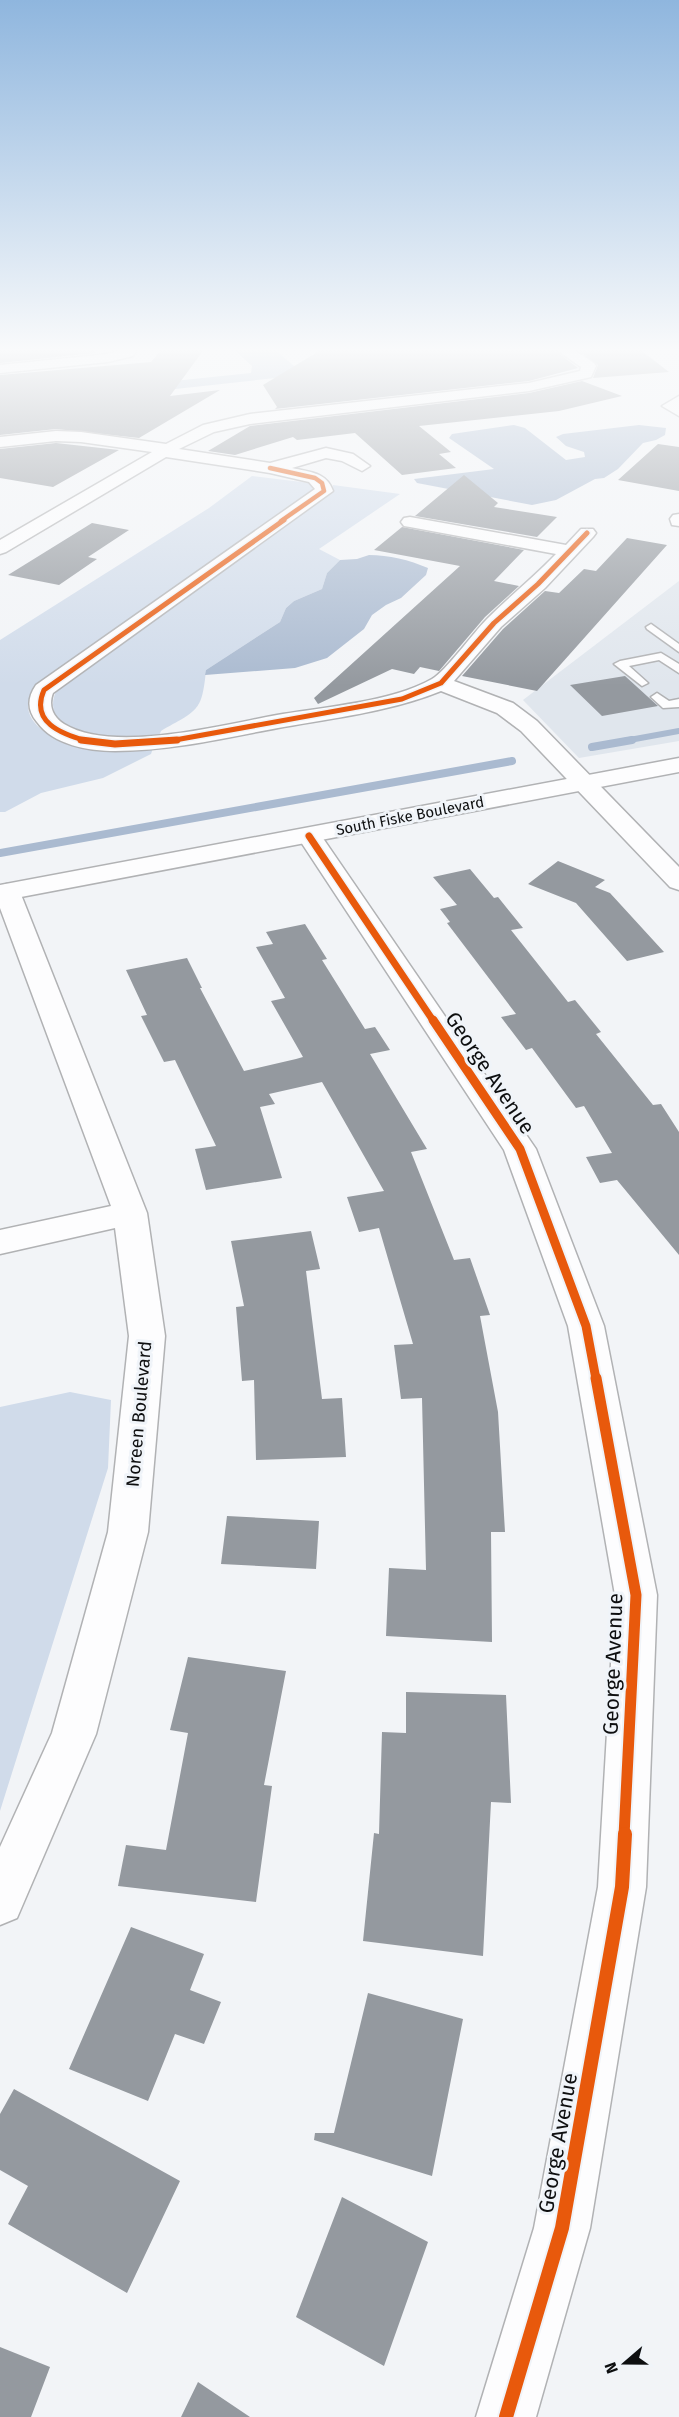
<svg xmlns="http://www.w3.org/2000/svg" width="679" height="2417" font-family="'Fira Sans',sans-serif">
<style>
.built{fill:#e0e6ed}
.green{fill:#d0dbea}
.water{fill:#aabad0}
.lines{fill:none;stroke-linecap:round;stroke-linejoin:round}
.stream-far1{stroke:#aabad0;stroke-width:6}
.stream{stroke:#aabad0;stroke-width:8}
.building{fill:#94999f}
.lane-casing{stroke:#b1b2b4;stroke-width:3}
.street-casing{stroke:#b1b2b4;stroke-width:3}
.secondary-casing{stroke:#b1b2b4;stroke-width:3}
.lane{fill:#fdfdfe;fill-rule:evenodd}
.street{fill:#fdfdfe;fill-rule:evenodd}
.secondary{fill:#fdfdfe;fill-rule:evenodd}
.cycleway-far5-casing{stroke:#f0f4f9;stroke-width:6}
.cycleway-far4-casing{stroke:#f0f4f9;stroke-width:8}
.cycleway-far3-casing{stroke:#f0f4f9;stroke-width:10}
.cycleway-far2-casing{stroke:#f0f4f9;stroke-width:13}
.cycleway-far1-casing{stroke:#f0f4f9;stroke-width:15}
.cycleway-casing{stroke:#f0f4f9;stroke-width:18}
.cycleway-far5{stroke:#e8590c;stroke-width:4.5}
.cycleway-far4{stroke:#e8590c;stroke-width:5}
.cycleway-far3{stroke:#e8590c;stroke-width:7}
.cycleway-far2{stroke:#e8590c;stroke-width:9}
.cycleway-far1{stroke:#e8590c;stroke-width:11}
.cycleway{stroke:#e8590c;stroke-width:14}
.labels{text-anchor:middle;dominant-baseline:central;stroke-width:6;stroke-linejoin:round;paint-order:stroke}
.far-street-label{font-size:15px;fill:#0e0f10;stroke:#f0f4f9}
.street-label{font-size:18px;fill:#0e0f10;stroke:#f0f4f9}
.near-street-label{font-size:21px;fill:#0e0f10;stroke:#f0f4f9}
</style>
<rect width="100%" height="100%" fill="#f2f4f7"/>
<path class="built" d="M679 581V741L579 758 523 700Z"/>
<path class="green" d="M252 476 310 483 314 491 34 688C14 718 48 738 74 745 94 750 132 747 153 748L151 754 103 778 41 793 5 812H0V640L209 508Z
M333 485 400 494 319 549 340 560 327 573 322 589 294 601 286 608 280 622 206 670C202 713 197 710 161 731L159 736C130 739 35 742 56 691L332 493Z
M70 1392 111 1400 108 1468 0 1811V1407Z"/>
<path class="water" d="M232 348H273L301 372 285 377 0 408V399L251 373 252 366Z
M514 425 525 428 566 460 585 457 584 452 566 446 556 437 563 434 639 425 666 428 665 435 656 440 643 443 618 469 604 478 595 479 556 500 532 505 417 483 414 479 494 469 449 438 452 434Z
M369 555C389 555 409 560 428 568L426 575 401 598 386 605 372 615 364 629 327 658 295 668 205 675 206 670 280 622 286 608 294 601 322 589 327 573 340 560 357 559Z"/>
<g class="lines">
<path class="stream-far1" d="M624 741 679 731"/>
<path class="stream" d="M592 747 632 740
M0 853 512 761"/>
</g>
<path class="building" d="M26 348H91L95 353 0 363V351Z
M163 348H205L170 396 220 390 139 438 56 429 0 435V375L151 362Z
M324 348H552L578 368 529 381 275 409 277 407 263 385Z
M575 348H638L669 372 593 378 598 365Z
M582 381 622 396 559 411 419 426 451 452 439 454 456 468 402 475 355 433 297 440 293 437 235 455 208 451 250 426 529 393Z
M56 443 119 450 53 487 0 478V449Z
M658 444 679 447V491L618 480Z
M464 475 498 503 494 507 557 517 537 537 415 516Z
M92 523 129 530 88 557 97 559 59 585 8 575Z
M402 527 524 550 494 581 519 586 485 617 439 671 420 667 414 674 392 669 318 704 314 698 460 566 374 550Z
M627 538 667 545 537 691 462 676 503 629 545 591 559 593 584 569 596 571Z
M625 676 658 706 602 716 570 685Z
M558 861 605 880 595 887 610 893 664 952 627 961 576 903 528 884Z
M470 869 494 898 498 897 523 928 511 930 568 1002 575 1000 601 1032 596 1034 653 1105 661 1104 679 1132V1255L617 1180 600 1183 586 1157 612 1153 584 1106 576 1108 532 1048 526 1050 501 1017 516 1014 447 923 450 922 440 909 457 905 433 877Z
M305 924 327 959 322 960 365 1029 375 1027 390 1050 370 1054 427 1149 411 1152 454 1260 470 1258 490 1315 480 1316 498 1412 505 1532H491L492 1642 386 1636 389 1568 426 1570 422 1398 401 1399 394 1345 413 1344 379 1228 359 1232 347 1197 384 1191 322 1082 269 1094 275 1104 260 1107 282 1178 206 1190 195 1149 216 1146 175 1060 164 1062 141 1016 147 1015 126 970 187 958 202 988H200L244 1071 296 1059 303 1057 271 1001 285 998 256 947 273 944 266 932Z
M311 1231 320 1269 306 1271 322 1399 342 1398 346 1457 256 1460 254 1380 242 1381 236 1307 244 1306 231 1241Z
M227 1516 319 1521 316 1569 221 1564Z
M188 1657 286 1671 264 1785 272 1786 256 1902 118 1886 126 1845 166 1850 188 1733 170 1730Z
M406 1692 506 1695 511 1803 491 1802 483 1956 363 1941 374 1833 379 1834 382 1732 406 1733Z
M131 1927 204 1954 190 1990 221 2002 204 2044 175 2034 148 2101 69 2069Z
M368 1993 463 2019 432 2176 314 2140 315 2133H334Z
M14 2089 180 2181 127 2293 8 2224 28 2186 0 2170V2114Z
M342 2197 428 2242 384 2366 296 2317Z
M0 2347 50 2367 31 2417H0Z
M198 2382 250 2417H181Z"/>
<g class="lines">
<defs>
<path id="lane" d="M651 624 679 644V652L647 629 646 627Z
M661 653 679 664V673L659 660 629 666 648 683 642 686 614 664 620 661Z
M657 693 669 701 679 699V707L663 708 651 697Z"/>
<path id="street" d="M124 348H138L133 356 108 362 0 373V365L108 354Z
M554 348H571L594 363 596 366 591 377 529 391 250 424 214 432 179 449 270 463 326 448 353 454 370 466 362 471 342 461 326 458 292 468C309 472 327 472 333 491L53 693C48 706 53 717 64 724 113 754 222 725 277 715 323 707 392 702 432 679 446 671 473 633 487 619 509 597 534 577 556 554L410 527 404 526 401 522 404 518 410 517 566 545 581 529H593L596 533 593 537 545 588 501 627 454 681 513 703 537 721 679 867V890L670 887 521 731 497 713 441 691C389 712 333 718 278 728 224 738 170 751 115 751 89 751 53 745 37 722 27 710 27 698 36 685L315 489 309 482 270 473 166 457 6 552 0 554V540L152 452 81 442 56 441 0 447V437L56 431 81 432 166 444 203 425 250 414 529 383 580 371 581 367Z
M679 396V416L662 406Z
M679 514V526L672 525 670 519 673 515Z
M309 829 318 831 536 1149 604 1326 657 1595 646 1887 590 2228 536 2417H476L534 2228 598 1887 615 1595 568 1326 504 1150 297 836 300 831Z
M7 884 16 886 20 892 147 1213 165 1336 148 1532 96 1734 17 1918 0 1925V1847L52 1733 108 1532 129 1336 115 1228 0 1254V1230L111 1206 0 908V886Z"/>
<path id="secondary" d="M679 758V772L0 901V885Z"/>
</defs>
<use href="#lane" class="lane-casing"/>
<use href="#street" class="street-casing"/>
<use href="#secondary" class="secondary-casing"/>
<use href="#lane" class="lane"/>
<use href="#street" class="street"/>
<use href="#secondary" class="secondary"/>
<defs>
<path id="cycleway-far5" d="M270 468 315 478 322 483 324 491 281 521"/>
<path id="cycleway-far4" d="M87 741C61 734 30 722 44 690L284 520
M158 741 175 740 402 699 441 683 494 623 538 584 587 533"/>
<path id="cycleway-far3" d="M81 740 115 744 177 740
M309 836 434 1022"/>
<path id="cycleway-far2" d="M433 1020 520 1149 586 1326 596 1379"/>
<path id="cycleway-far1" d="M596 1378 636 1595 624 1836"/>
<path id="cycleway" d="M506 2417 562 2228 622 1887 625 1834"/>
</defs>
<use href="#cycleway-far5" class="cycleway-far5-casing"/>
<use href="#cycleway-far4" class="cycleway-far4-casing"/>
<use href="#cycleway-far3" class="cycleway-far3-casing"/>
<use href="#cycleway-far2" class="cycleway-far2-casing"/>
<use href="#cycleway-far1" class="cycleway-far1-casing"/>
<use href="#cycleway" class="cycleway-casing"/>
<use href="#cycleway-far5" class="cycleway-far5"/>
<use href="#cycleway-far4" class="cycleway-far4"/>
<use href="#cycleway-far3" class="cycleway-far3"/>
<use href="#cycleway-far2" class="cycleway-far2"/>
<use href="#cycleway-far1" class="cycleway-far1"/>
<use href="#cycleway" class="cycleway"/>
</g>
<linearGradient id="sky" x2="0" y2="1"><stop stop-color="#8fb6de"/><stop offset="0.51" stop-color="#f9fafb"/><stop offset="1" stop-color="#f9fafb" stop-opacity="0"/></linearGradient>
<rect width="679" height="686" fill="url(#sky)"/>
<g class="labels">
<g class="far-street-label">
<text transform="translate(410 816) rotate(-11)">South Fiske Boulevard</text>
</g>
<g class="street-label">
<text transform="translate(139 1414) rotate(-85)">Noreen Boulevard</text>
</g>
<g class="near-street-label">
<text transform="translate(490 1073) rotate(56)">George Avenue</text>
<text transform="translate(613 1664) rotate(-88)">George Avenue</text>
<text transform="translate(558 2143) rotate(-80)">George Avenue</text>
</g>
</g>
<g transform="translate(625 2363) rotate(250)" stroke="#f0f4f9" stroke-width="4.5" paint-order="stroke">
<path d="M0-4.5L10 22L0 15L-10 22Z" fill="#0e0f10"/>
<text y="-9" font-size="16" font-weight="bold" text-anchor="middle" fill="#0e0f10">N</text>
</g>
</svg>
